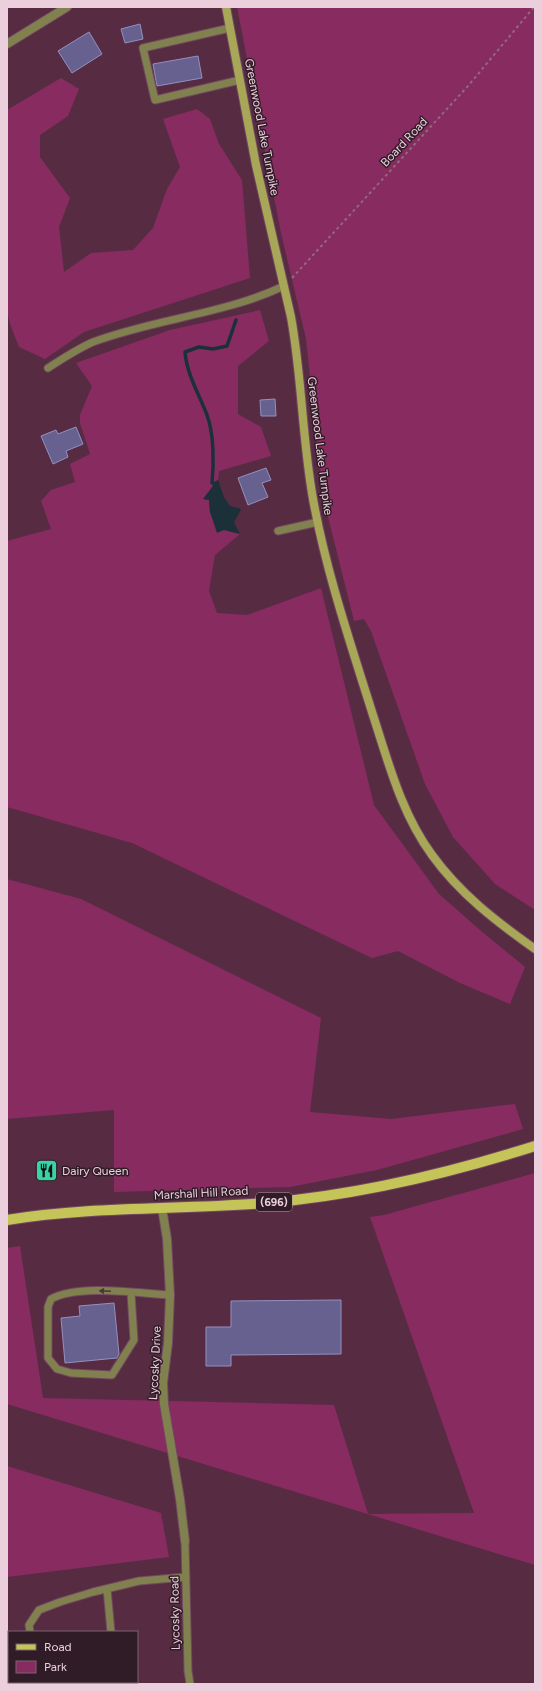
<svg xmlns="http://www.w3.org/2000/svg" width="542" height="1691" font-family="Figtree,sans-serif">
<style>
.green{fill:#882b61}
.water{fill:#1c3039}
.lines{fill:none;stroke-linecap:round;stroke-linejoin:round}
.stream{stroke:#1c3039;stroke-width:3.5}
.building{fill:#66618e;stroke:#9490c1}
.service-casing{stroke:#72495f;stroke-width:9}
.minor-casing{stroke:#72495f;stroke-width:10}
.secondary-casing{stroke:#72495f;stroke-width:10}
.primary-casing{stroke:#72495f;stroke-width:12}
.path{stroke:#8f6a7d;stroke-width:2;stroke-dasharray:3 3;stroke-linecap:butt}
.service{stroke:#818150;stroke-width:7}
.minor{stroke:#818150;stroke-width:8}
.secondary{stroke:#a8a757;stroke-width:8}
.primary{stroke:#c5c459;stroke-width:10}
.oneway{fill:#483a33}
.labels{text-anchor:middle;dominant-baseline:central;stroke-width:3;stroke-linejoin:round;paint-order:stroke}
.shield{fill:#301c27;stroke:#b399a6;stroke-width:1}
.shield-label{font-size:11px;font-weight:bold;fill:#ebcfdc}
.street-label{font-size:12px;fill:#ebcfdc;stroke:#301c27}
.poi-label{font-size:12px;fill:#ebcfdc;stroke:#301c27;text-anchor:start}
</style>
<rect width="100%" height="100%" fill="#572c43"/>
<path class="green" d="M237 7H535V910L495 884 453 837 425 784 371 631 364 619 354 621 323 497 306 339 281 233Z
M61 78 79 89 68 116 40 135V157L70 198 59 227 64 272 91 253 133 250 153 228 167 189 180 167 163 119 197 109 210 119 219 144 242 180 250 278 84 332 45 359 19 347 10 324 7 311V110Z
M260 310 269 341 238 366V414L261 427 271 456 219 471 218 480 212 483 213 486 203 499 209 500 210 512 224 530 240 534 215 555 209 591 217 613 247 615 321 588 374 805 439 894 480 930 525 967 510 1004 460 983 398 951 372 958 132 843 7 807V541L51 529 41 501 51 490 75 482 70 464 90 454 80 423V415L92 386 76 363 170 330Z
M7 879 81 899 321 1018 310 1112 391 1119 515 1104 523 1129 377 1170 290 1187 114 1192V1110L7 1119Z
M535 1173V1565L7 1404V1248L20 1246 43 1398 334 1405 368 1514 474 1513 370 1217 384 1215Z
M7 1466 161 1513 169 1557 7 1577Z"/>
<path class="water" d="M218 480 224 497 230 506 239 508 241 510 234 522 240 534 224 530 217 533 210 512 209 500 203 499 213 486 212 483Z"/>
<g class="lines">
<path class="stream" d="M212 483C214 463 214 434 207 415 199 394 187 375 185 352L199 347 213 349 227 346 236 320"/>
</g>
<path class="building" d="M140 24 143 39 125 43 121 29Z
M89 32 102 54 72 73 58 51Z
M198 56 202 78 157 86 153 64Z
M275 399 276 416H261L260 400Z
M76 427 83 444 66 451 68 457 53 464 41 436 56 430 58 434Z
M266 468 271 480 262 483 268 497 248 505 238 478Z
M341 1300V1354L231 1355V1366H206V1327H231V1301Z
M114 1303 119 1354 117 1358 65 1363 61 1318 80 1316 79 1306Z"/>
<g class="lines">
<defs>
<path id="service" d="M230 28 143 48 155 100 240 80
M48 368C62 359 77 349 93 342 154 319 225 314 284 286
M278 531 318 522
M131 1293 134 1340 112 1375 71 1373 57 1369 48 1358V1307L51 1299C78 1284 137 1293 170 1295
M185 1541 188 1671 190 1684
M107 1589 111 1632
M30 1632 29 1625 39 1610 60 1602 93 1592 139 1581 186 1577
M41 1682 43 1684
M100 1684 101 1682"/>
<path id="minor" d="M7 44 67 7
M162 1208 167 1239 170 1295 168 1343 163 1383 164 1404 180 1499 185 1541"/>
<path id="secondary" d="M226 7 256 165 291 317C302 377 302 438 313 499 326 571 350 642 372 712 388 761 401 813 432 855 460 894 497 922 535 949"/>
<path id="primary" d="M7 1220C93 1206 180 1210 266 1203 358 1195 447 1174 535 1146"/>
</defs>
<use href="#service" class="service-casing"/>
<use href="#minor" class="minor-casing"/>
<use href="#secondary" class="secondary-casing"/>
<use href="#primary" class="primary-casing"/>
<path class="path" d="M292 278 468 86 534 7"/>
<use href="#service" class="service"/>
<use href="#minor" class="minor"/>
<use href="#secondary" class="secondary"/>
<use href="#primary" class="primary"/>
</g>
<defs><path id="oneway-solid" d="M-6-.8H1V-3.2L6.5 0L1 3.2V.8H-6Z"/></defs>
<use class="oneway" href="#oneway-solid" transform="translate(105 1291) rotate(-177)"/>
<defs>
<symbol id="restaurant-square" viewBox="-11 -11 22 22"><rect x="-9" y="-9" width="18" height="18" rx="4" fill="#38d4a6" stroke="#301c27"/><path d="M-5-6h1v4h1v-4h1v4h1v-4h1v5L-1.5 .5V6h-2V.5L-5-1ZM5-6V6H3V1.5H1.5Q1.5-4 5-6Z" fill="#111"/></symbol>
</defs>
<g fill-rule="evenodd">
<use href="#restaurant-square" x="34" y="1158" width="25" height="25"/>
</g>
<g class="labels">
<rect class="shield" x="256" y="1193" width="36" height="18" rx="3"/>
<g class="shield-label">
<text x="274" y="1202">(696)</text>
</g>
<g class="street-label">
<text transform="translate(262 127) rotate(79)">Greenwood Lake Turnpike</text>
<text transform="translate(404 142) rotate(-47)">Board Road</text>
<text transform="translate(320 446) rotate(83)">Greenwood Lake Turnpike</text>
<text transform="translate(201 1193) rotate(-3)">Marshall Hill Road</text>
<text transform="translate(155 1363) rotate(-87)">Lycosky Drive</text>
<text transform="translate(175 1613) rotate(-91)">Lycosky Road</text>
</g>
<g class="poi-label">
<text x="62" y="1171">Dairy Queen</text>
</g>
</g>
<rect width="542" height="1691" fill="none" stroke="#ebcfdc" stroke-width="16"/>
<rect x="8" y="1631" width="130" height="52" fill="#301c27" stroke="#7b646f"/>
<rect x="16" y="1644" width="20" height="6" fill="#c5c459" stroke="#7b646f"/>
<text x="44" y="1651" font-size="12" fill="#ebcfdc">Road</text>
<rect x="16" y="1661" width="20" height="12" fill="#882b61" stroke="#7b646f"/>
<text x="44" y="1671" font-size="12" fill="#ebcfdc">Park</text>
</svg>
